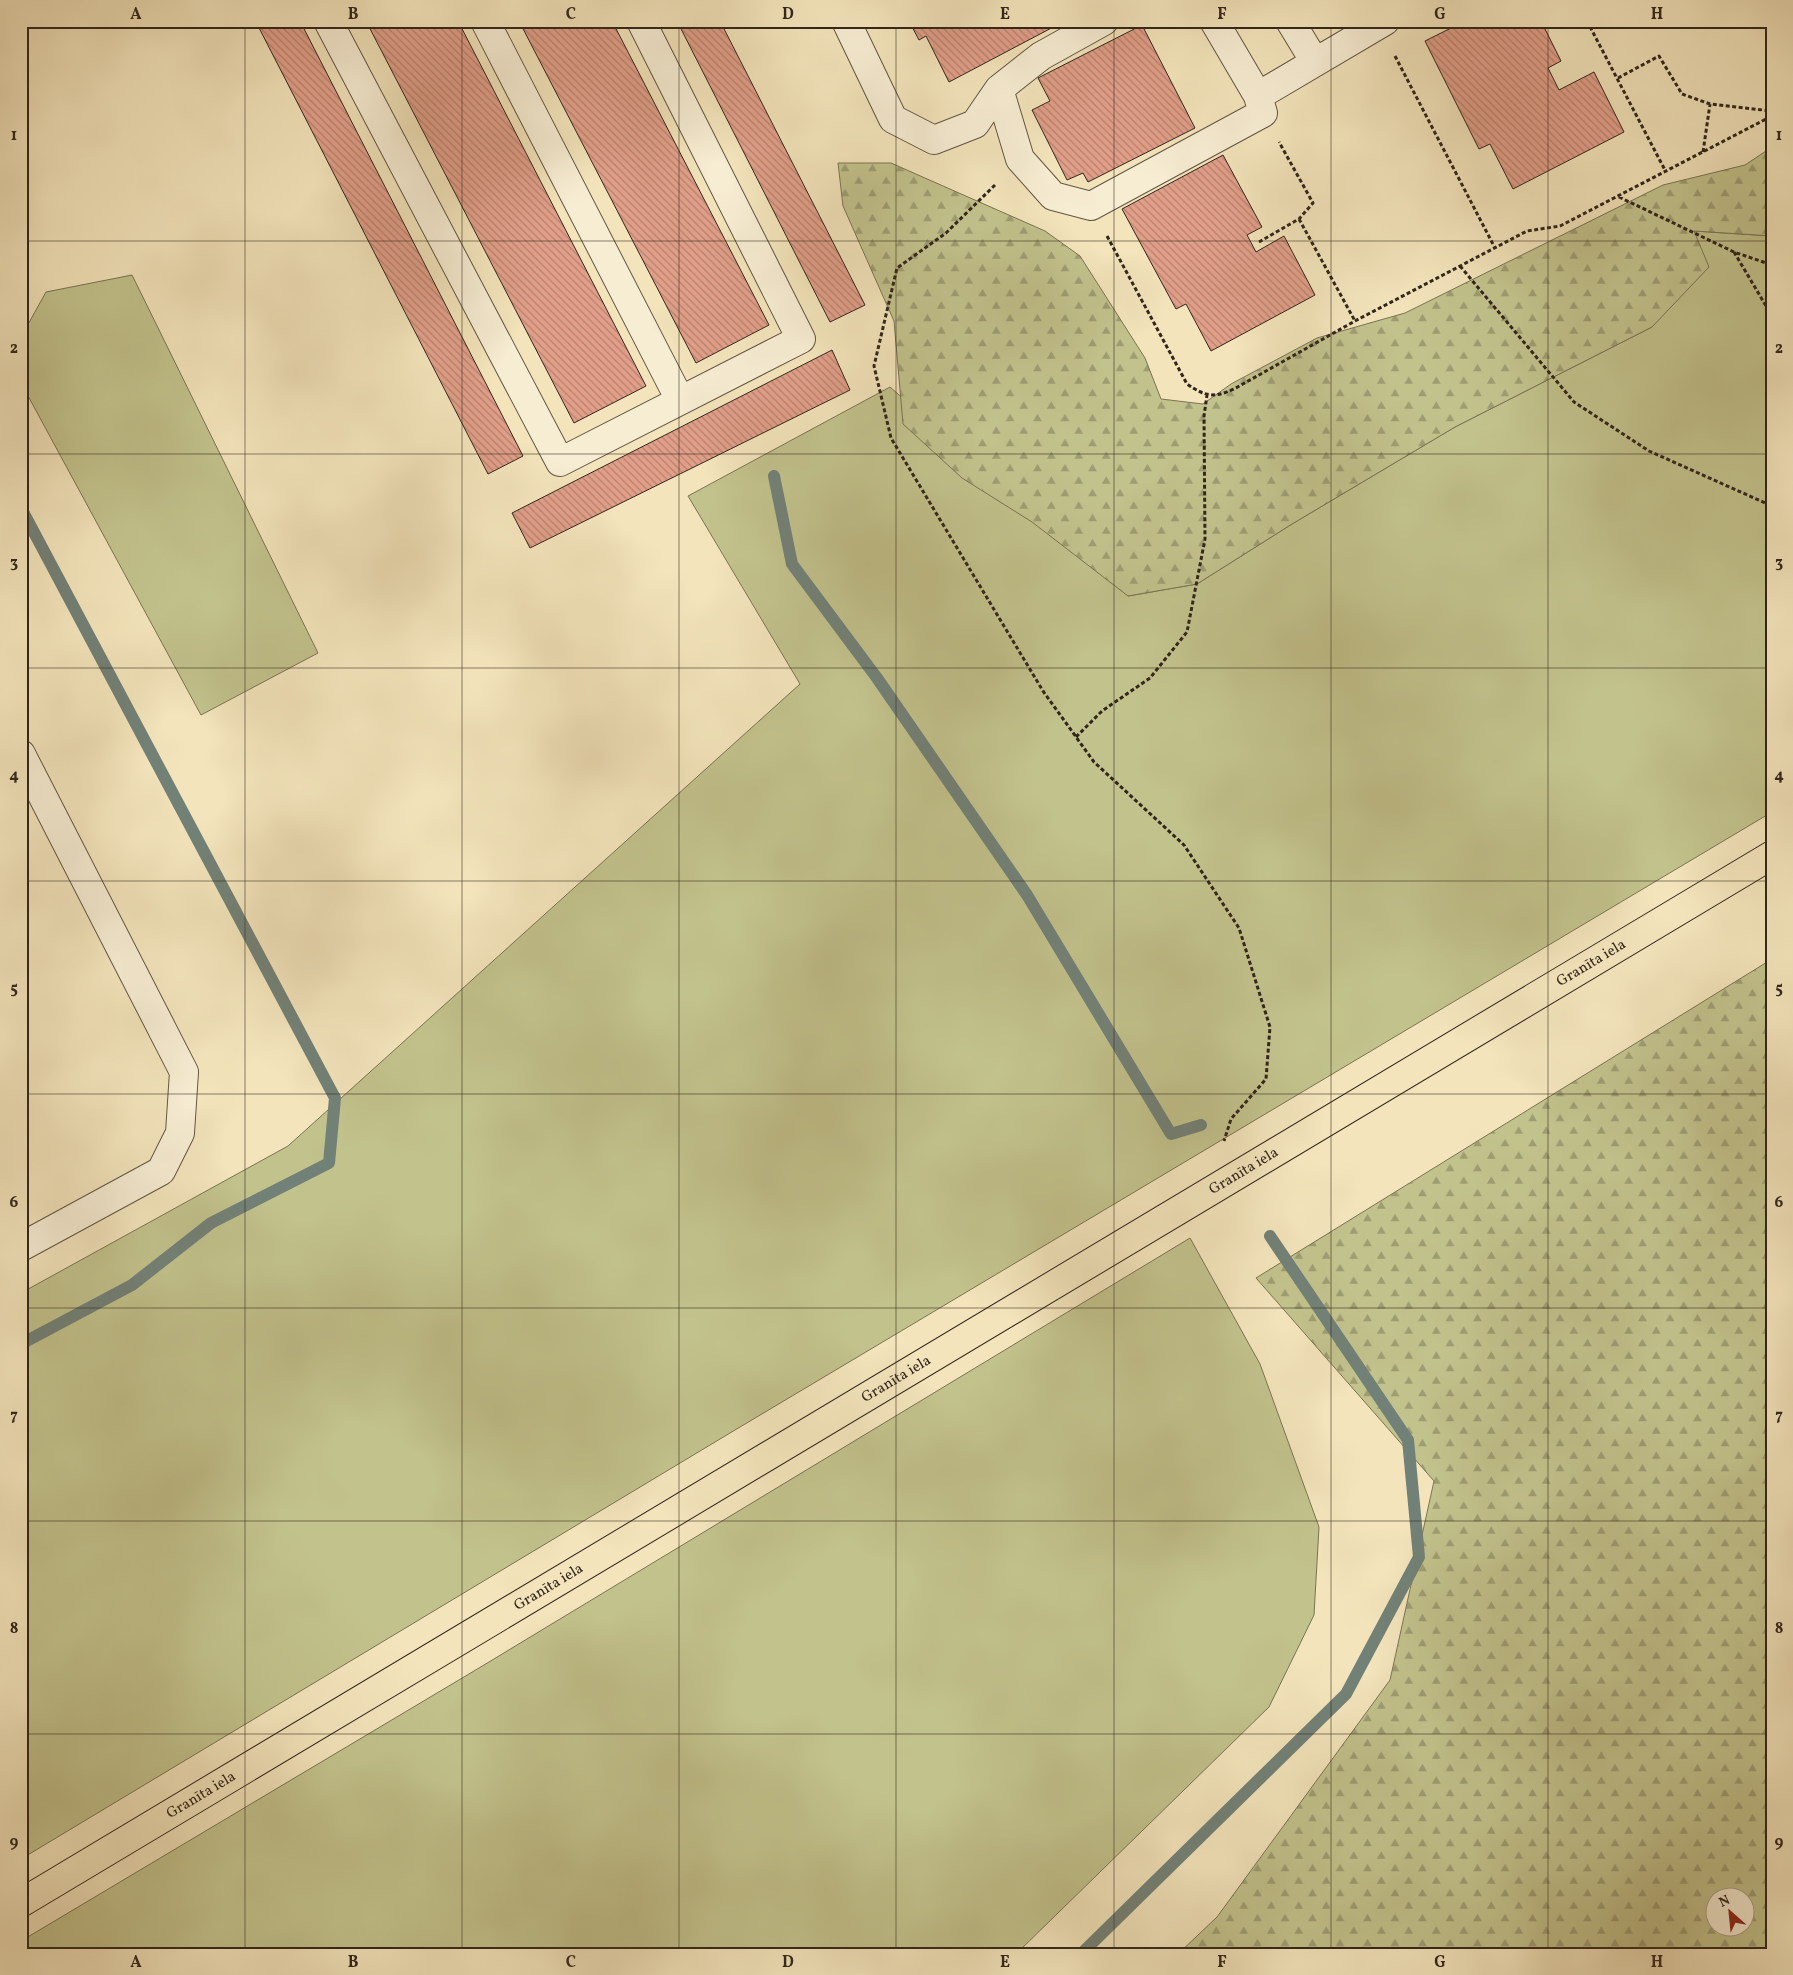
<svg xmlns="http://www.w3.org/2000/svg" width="1793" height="1975" font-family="Vollkorn,serif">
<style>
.green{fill:#c2c28c;stroke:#7a7454}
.forest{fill:url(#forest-firs);stroke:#7a7454;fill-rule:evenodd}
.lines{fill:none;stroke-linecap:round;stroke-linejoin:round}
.stream{stroke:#728177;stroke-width:12}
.building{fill:url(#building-back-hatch);stroke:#32261c}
.minor-casing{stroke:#625644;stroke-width:30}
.major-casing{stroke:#32261c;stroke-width:30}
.path{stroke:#32261c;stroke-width:3;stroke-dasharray:4 2.5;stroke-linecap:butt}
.minor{stroke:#f7edd3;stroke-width:28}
.major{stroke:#f3e4bb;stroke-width:28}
.grid{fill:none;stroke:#32261c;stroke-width:1;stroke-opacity:0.55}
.labels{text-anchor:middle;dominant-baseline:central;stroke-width:4.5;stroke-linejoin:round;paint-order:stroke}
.street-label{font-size:15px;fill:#32261c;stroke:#f7edd3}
.neatline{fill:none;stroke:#32261c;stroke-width:2}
.grid-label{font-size:16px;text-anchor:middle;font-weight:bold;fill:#32261c}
</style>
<defs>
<pattern id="forest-firs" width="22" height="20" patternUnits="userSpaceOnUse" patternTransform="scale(1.25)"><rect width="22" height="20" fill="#c2c28c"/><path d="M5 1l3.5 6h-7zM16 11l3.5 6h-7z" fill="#9e9d72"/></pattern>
<pattern id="building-back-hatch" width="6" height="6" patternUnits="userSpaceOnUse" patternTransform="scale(1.25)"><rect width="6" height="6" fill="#e19f89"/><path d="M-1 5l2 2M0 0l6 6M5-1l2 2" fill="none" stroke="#b7816f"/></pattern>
</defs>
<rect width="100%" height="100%" fill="#f3e4bb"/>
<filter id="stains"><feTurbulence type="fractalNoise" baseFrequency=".004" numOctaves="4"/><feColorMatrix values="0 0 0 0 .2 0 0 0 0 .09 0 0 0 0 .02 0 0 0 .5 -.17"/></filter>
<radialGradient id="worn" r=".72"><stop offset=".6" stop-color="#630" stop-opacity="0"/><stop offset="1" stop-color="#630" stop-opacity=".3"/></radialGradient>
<path class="green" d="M1694 231 1772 236V812L730 1433 21 1859V1293L288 1146 800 684 688 496 890 387 1128 596 1197 584 1292 524 1455 427 1652 327Z
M132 275 318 653 201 715 21 383V337L46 292Z
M1190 1238 1260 1364 1319 1527 1314 1615 1269 1707 1016 1954H21V1941L484 1665Z"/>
<path class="forest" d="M1772 147V236L1694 231 1709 267 1652 327 1455 427 1292 524 1197 584 1128 596 1032 522 962 478 903 424 894 321 843 206 838 163H891L1045 231 1080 256 1145 358 1161 399 1203 404 1231 384 1317 338 1405 313 1663 185 1745 165Z
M1772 959V1954H1178L1217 1917 1390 1680 1434 1481 1256 1278ZM1716 1898H1746V1928H1716Z"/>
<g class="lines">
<path class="stream" d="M774 476 792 564 877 678 1027 895 1171 1134 1201 1125
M21 508 335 1098 329 1163 211 1223 132 1285 21 1344
M1081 1954 1346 1694 1419 1557 1408 1440 1270 1236"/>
</g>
<path class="building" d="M300 21 523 456 488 474 256 22Z
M366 21H458L646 386 574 423Z
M519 21H612L769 325 696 363Z
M677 21H720L865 305 830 322Z
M909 21H1057L1059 24 949 82 926 36 919 40Z
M1465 21H1541L1561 61 1548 68 1559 90 1594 72 1624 132 1513 189 1490 144 1479 149 1425 41Z
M1142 25 1195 128 1088 182 1083 173 1067 180 1032 110 1050 101 1038 78Z
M1223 155 1262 227 1247 235 1256 252 1284 236 1315 295 1211 351 1186 304 1176 309 1122 209Z
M832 350 850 390 530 548 512 513Z"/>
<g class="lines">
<defs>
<path id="minor" d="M328 21 560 462 801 339 641 21
M485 21 680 400
M846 21 893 119 934 140 975 124 999 89 1041 56 1104 21
M1290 21 1315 62
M999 89 1020 159 1053 196 1091 206 1263 113 1258 96 1214 21
M1258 96 1385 21
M21 754 184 1072 180 1133 161 1171 21 1247"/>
<g id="major">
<path id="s1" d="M21 1903 1772 855"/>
</g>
</defs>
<use href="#minor" class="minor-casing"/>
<use href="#major" class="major-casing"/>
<path class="path" d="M1587 21 1666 172
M1395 56 1495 248
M1618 78 1659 56 1682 94 1710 104 1772 111
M1703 152 1710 104
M995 185 946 233 897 268 874 366 891 438 1043 691 1094 762 1184 845 1239 928 1270 1027 1266 1079 1231 1119 1224 1141
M1619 197 1734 252 1772 265
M1299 219 1355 321
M1107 236 1187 384C1206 397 1214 398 1234 389L1355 321 1527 231 1560 226 1772 116
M1259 242 1299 219 1313 203 1279 142
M1734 252 1772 316
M1460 266 1574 402 1649 451 1772 506
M1076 737 1102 711 1150 678 1187 632 1205 539 1204 416 1207 395"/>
<use href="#minor" class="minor"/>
<use href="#major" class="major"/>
</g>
<path class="grid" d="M245 21V1954M462 21V1954M679 21V1954M896 21V1954M1114 21V1954M1331 21V1954M1548 21V1954M21 241H1772M21 454H1772M21 668H1772M21 881H1772M21 1094H1772M21 1308H1772M21 1521H1772M21 1734H1772"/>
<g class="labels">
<g class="street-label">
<text stroke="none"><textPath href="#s1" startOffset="1830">Granīta iela</textPath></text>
<text stroke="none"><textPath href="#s1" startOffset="1425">Granīta iela</textPath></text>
<text stroke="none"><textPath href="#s1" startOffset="1020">Granīta iela</textPath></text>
<text stroke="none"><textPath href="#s1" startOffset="615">Granīta iela</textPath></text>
<text stroke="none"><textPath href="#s1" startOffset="210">Granīta iela</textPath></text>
</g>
</g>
<rect width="1793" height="1975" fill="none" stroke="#f3e4bb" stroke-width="55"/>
<g transform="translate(1730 1912) rotate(333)"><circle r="24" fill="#f7edd3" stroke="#a89d8a"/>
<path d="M0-4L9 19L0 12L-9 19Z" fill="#8f2418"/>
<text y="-8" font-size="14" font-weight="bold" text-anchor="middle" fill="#32261c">N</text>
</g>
<rect x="28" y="28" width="1738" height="1920" class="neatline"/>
<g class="grid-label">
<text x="136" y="19">A</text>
<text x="353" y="19">B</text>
<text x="571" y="19">C</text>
<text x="788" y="19">D</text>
<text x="1005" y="19">E</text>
<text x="1222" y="19">F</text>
<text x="1440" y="19">G</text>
<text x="1657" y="19">H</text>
<text x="14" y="140">1</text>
<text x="1779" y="140">1</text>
<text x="14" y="353">2</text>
<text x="1779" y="353">2</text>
<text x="14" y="567">3</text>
<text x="1779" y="567">3</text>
<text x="14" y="780">4</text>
<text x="1779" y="780">4</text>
<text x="14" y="993">5</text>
<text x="1779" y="993">5</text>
<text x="14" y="1207">6</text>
<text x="1779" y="1207">6</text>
<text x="14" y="1420">7</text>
<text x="1779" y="1420">7</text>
<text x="14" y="1633">8</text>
<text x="1779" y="1633">8</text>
<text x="14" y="1847">9</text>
<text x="1779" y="1847">9</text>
<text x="136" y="1967">A</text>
<text x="353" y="1967">B</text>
<text x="571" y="1967">C</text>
<text x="788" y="1967">D</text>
<text x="1005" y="1967">E</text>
<text x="1222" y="1967">F</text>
<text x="1440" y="1967">G</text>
<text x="1657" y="1967">H</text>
</g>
<rect width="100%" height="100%" filter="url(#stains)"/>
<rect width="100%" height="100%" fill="url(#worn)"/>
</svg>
